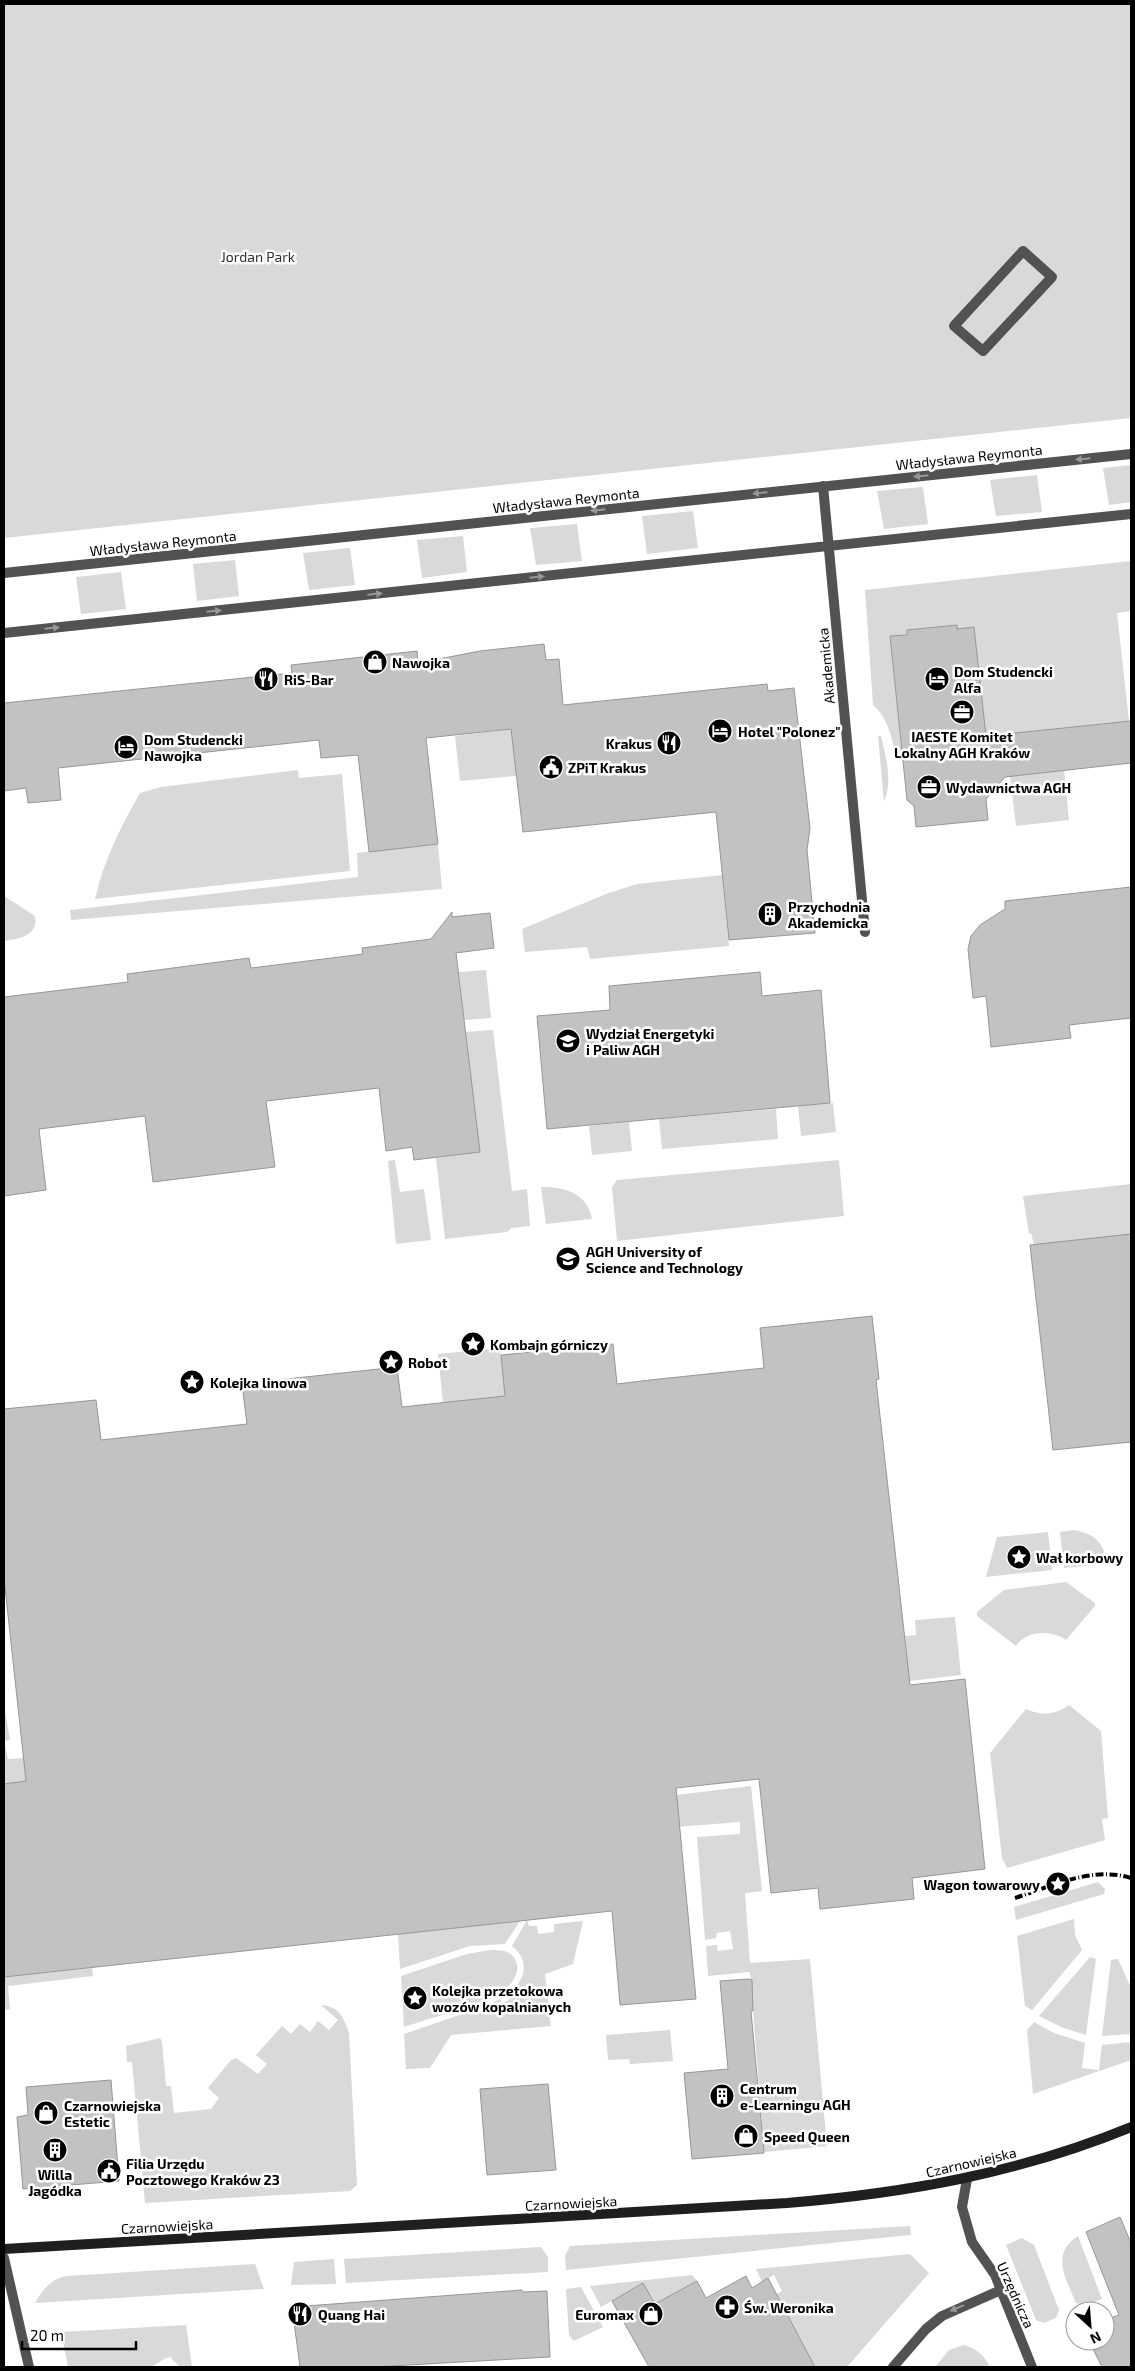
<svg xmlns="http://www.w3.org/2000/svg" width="1135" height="2371" font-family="'Exo 2',sans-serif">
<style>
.green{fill:#d9d9d9}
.building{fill:#c2c2c2;stroke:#969696}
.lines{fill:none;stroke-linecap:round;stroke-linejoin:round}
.pedestrian{stroke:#525252;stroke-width:10}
.minor{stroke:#525252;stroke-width:10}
.secondary{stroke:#1f1f1f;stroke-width:10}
.rail{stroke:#000;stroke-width:4;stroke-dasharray:8 2.5 1 2.5;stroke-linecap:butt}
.oneway{fill:#979797}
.labels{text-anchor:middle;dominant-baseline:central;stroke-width:5;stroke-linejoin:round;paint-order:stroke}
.park-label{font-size:14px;fill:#303030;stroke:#fff}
.street-label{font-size:14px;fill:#000;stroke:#fff}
.poi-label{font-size:14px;font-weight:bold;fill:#000;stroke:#fff;text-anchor:start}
</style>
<rect width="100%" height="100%" fill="#fff"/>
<path class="green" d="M4 4H1131V418L4 538Z
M1131 465V502L1109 505 1103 468Z
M1037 475 1042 512 996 516 990 480Z
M923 487 928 524 884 529 877 491Z
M693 511 698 548 647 554 642 516Z
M577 524 582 561 536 565 530 528Z
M463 536 467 572 422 578 417 540Z
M350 548 355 585 309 590 303 553Z
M235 560 239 596 197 601 193 564Z
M1131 561V611L1117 613 1129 721 986 736 974 628 957 629 956 625 907 630V635L890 636 902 757H896C892 739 888 717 873 705L865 590Z
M121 572 126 609 81 614 76 577Z
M511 729 517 776 460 781 455 736Z
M878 736H881C886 758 893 781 884 802Z
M298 770 299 778 342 774 350 871 95 899C104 860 120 828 140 793L161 787Z
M1064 770 1069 820 1016 826 1010 776Z
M438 844 442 889 71 920 70 910 358 877 357 853Z
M722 875 729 946 590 959 587 947 525 952 522 929 606 894 637 884Z
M4 896 35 916C39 935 19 939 4 941Z
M486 970 491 1018 464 1020 459 972Z
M493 1030 512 1191 527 1189 530 1226 512 1228 507 1232 445 1239 436 1158 479 1152 465 1032Z
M833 1103 836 1132 801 1136 798 1106Z
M776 1109 778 1139 662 1149 659 1119Z
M629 1122 632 1151 592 1155 589 1126Z
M395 1160 400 1192 424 1189 431 1240 396 1244 388 1161Z
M839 1160 844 1216 617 1241 612 1187 617 1180Z
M1131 1184V1234L1034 1245 1031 1233 1029 1234 1023 1196Z
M541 1187C565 1186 588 1194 592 1219L546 1224Z
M500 1348 505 1396 443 1403 438 1354Z
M1074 1530C1095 1534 1104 1542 1107 1564L1064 1568 1060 1532Z
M1048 1532 1052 1570 986 1577 997 1537Z
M1066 1582 1095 1603V1606L1066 1640C1051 1630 1027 1630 1016 1646L977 1616V1612L1004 1590Z
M955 1617 961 1675 901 1682 897 1658 907 1656 905 1636 916 1635 915 1620Z
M1069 1705 1101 1731 1108 1818 1102 1819 1105 1840 1007 1868 1002 1858 990 1753 1026 1709C1041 1716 1055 1715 1069 1705Z
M4 1706 10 1740 4 1741 8 1759 23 1758V1754L37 1752 40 1779 4 1784Z
M751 1786 762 1891 745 1893 750 1963 810 1959 827 2146 764 2152 750 1972 708 1976 706 1946 717 1945 718 1951 733 1949 730 1931 717 1933 716 1938 705 1940 697 1837 740 1834V1822L663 1828 659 1797Z
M1098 1882 1105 1889 1104 1894 1016 1920 1014 1907Z
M1074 1919 1075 1935 1082 1950 1032 2010 1025 2006 1017 1936Z
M527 1920 529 1926H537L538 1934 554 1932V1924L583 1921 573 1964 545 1974 551 2026 451 2035 430 2068 406 2069 404 2034 474 2010 476 2014 486 2011 485 2006 500 1999 502 2004 512 1998 509 1993C526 1980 530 1960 512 1946Z
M520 1921 505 1944 470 1946 400 1969 398 1934Z
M490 1950C496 1950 504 1950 509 1953 522 1961 518 1978 508 1986 481 2006 436 2016 404 2027L401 1976 467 1954Z
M1090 1957 1096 1959 1086 2035 1061 2027 1039 2016Z
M1118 1959 1131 1988V2034L1102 2036 1111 1960Z
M92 1968 93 1976 8 1986 10 2009 4 2010V1977Z
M321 2005C339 2006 344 2018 349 2033L357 2185 350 2191 145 2203 132 2062H127L126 2046 160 2038 162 2042 166 2086H171L174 2113 211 2109 219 2098 208 2088 231 2060 236 2058 258 2074 267 2064 256 2055 282 2026 291 2034 300 2024 310 2032 318 2021 329 2030 338 2020Z
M1034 2022 1054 2033 1085 2043 1082 2068 1099 2070 1102 2045 1131 2042V2060L1033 2094 1027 2030Z
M670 2030 673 2061 630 2064 629 2059 608 2060 606 2035Z
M910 2226 911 2235 566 2270 565 2256 570 2246Z
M1078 2236 1102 2299 1087 2305 1076 2303C1066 2279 1050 2254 1078 2236Z
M1022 2238 1034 2245 1059 2310 1056 2318 1044 2323 1036 2320 1006 2245Z
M541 2247 548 2257V2272L346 2283 344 2259Z
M910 2254 929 2273 847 2367H815L777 2294 782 2291 774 2275 762 2282 756 2269Z
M334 2259 336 2284 291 2285 294 2262Z
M255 2264 264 2289 35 2303C42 2290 52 2278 67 2276Z
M692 2275 697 2281 655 2304 643 2283 601 2307 590 2286Z
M581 2287 603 2327 574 2341 569 2335 566 2289Z
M186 2325 192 2367H180L170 2357 166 2358 151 2367H68L61 2332Z
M964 2345C977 2349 984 2355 990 2367H935L949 2350Z"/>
<path class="building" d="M957 625V629L974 627 986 736 1131 721V763L1005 777 986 799 988 820 916 827 914 806 907 800 890 636 907 635V630Z
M544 644 546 660 559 659 563 705 767 684 768 691 794 688 810 828 807 850 815 933 729 940 716 812 523 832 511 729 426 738 438 844 369 852 358 755 321 758 319 740 58 768 61 800 28 803 26 788 4 791V703L292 673 291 665 417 651 418 663 480 651Z
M1131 887V1018L1069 1025 1071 1038 991 1047 986 996 973 998 968 949 971 936 980 925 1005 909V901Z
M452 912V917L490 913 494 948 456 953 480 1152 414 1160 412 1147 386 1151 379 1088 266 1101 275 1167 153 1182 145 1116 39 1129 46 1190 4 1196V997L128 982 127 974 249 958 251 968 363 954 362 948 431 939Z
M760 972 762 996 821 990 830 1103 547 1129 537 1016 610 1010 609 986Z
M1131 1234V1442L1053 1450 1030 1245Z
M872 1316 879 1379 876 1380 910 1685 965 1679 985 1869 912 1878 914 1899 820 1909 818 1888 771 1893 759 1779 676 1788 696 1999 620 2005 612 1911 4 1977V1784L26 1781 4 1578V1409L96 1400 101 1440 247 1424 242 1384 296 1378 397 1367 402 1407 505 1396 501 1355 613 1344 617 1384 650 1380 764 1368 760 1328Z
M748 1979 752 1980 753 2011H751L764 2153 692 2159 684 2073 728 2069 720 1981Z
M111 2080 119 2181 23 2189 17 2117 28 2115 26 2087Z
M548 2084 556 2170 487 2175 480 2089Z
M1120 2217 1131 2243V2367H1102L1089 2341H1105V2320L1119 2315 1086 2232Z
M746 2276 752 2288 768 2278 815 2367H649L612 2301 643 2283 655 2304 697 2281 706 2298Z
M522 2290 523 2292 547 2291 550 2357 373 2367H300L292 2307Z"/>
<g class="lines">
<path class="pedestrian" d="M1023 251 1052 277 983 351 954 326Z"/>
<path class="minor" d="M823 486 865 932
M4 573 1131 454
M4 633 1131 514
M967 2179 962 2207 972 2242 995 2275 1032 2367
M4 2258 29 2367
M893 2367 926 2329 942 2316 1001 2290"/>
<path class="secondary" d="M4 2249 787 2203C907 2193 1019 2173 1131 2127"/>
<path class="rail" d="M1015 1898C1052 1886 1092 1866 1131 1878"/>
</g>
<defs><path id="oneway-solid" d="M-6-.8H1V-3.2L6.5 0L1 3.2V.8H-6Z" transform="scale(1.25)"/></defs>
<g class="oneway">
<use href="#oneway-solid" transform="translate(1083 459) rotate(174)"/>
<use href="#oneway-solid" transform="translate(921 476) rotate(174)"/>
<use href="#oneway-solid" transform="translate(760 493) rotate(174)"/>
<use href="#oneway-solid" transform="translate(598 510) rotate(174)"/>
<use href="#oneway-solid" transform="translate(537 577) rotate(-6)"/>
<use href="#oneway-solid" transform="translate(375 594) rotate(-6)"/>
<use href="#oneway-solid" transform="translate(214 611) rotate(-6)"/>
<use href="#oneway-solid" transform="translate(52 628) rotate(-6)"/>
<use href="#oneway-solid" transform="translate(957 2308) rotate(157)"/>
</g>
<defs>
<symbol id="shop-disc" viewBox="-11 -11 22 22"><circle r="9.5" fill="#000" stroke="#fff"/><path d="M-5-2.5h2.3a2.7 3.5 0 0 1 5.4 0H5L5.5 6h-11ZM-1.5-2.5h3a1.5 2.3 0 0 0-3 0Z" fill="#fff"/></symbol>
<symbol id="restaurant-disc" viewBox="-11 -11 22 22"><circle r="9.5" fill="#000" stroke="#fff"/><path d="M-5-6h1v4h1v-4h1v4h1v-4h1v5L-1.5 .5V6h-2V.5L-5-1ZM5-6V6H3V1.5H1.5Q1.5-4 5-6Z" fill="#fff"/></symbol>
<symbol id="hotel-disc" viewBox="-11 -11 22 22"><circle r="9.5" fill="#000" stroke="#fff"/><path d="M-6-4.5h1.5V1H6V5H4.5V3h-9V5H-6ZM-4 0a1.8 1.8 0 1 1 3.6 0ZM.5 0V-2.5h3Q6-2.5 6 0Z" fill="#fff"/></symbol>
<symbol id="office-disc" viewBox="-11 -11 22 22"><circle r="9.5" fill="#000" stroke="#fff"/><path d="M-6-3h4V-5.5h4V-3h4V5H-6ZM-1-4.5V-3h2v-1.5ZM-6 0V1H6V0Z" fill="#fff"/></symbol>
<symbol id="civic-disc" viewBox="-11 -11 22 22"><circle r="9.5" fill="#000" stroke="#fff"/><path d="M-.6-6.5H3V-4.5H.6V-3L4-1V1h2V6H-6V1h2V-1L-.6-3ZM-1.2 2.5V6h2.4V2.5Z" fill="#fff"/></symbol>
<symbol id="building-disc" viewBox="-11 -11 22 22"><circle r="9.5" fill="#000" stroke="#fff"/><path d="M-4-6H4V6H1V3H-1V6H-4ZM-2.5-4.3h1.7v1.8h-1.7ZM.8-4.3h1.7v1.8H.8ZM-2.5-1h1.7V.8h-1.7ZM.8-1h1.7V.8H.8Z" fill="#fff"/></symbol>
<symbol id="university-disc" viewBox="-11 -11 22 22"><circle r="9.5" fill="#000" stroke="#fff"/><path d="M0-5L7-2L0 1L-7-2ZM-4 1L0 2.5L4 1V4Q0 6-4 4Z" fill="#fff"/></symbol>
<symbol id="sight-disc" viewBox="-11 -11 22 22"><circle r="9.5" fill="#000" stroke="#fff"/><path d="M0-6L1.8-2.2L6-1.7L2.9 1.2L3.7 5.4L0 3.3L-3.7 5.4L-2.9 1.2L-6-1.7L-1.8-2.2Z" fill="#fff"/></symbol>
<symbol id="pharmacy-disc" viewBox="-11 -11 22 22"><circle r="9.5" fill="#000" stroke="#fff"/><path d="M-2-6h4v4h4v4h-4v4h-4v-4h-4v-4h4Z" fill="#fff"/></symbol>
</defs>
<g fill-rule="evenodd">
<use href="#shop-disc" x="361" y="648" width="28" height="28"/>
<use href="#restaurant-disc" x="252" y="665" width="28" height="28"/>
<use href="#hotel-disc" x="923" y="665" width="28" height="28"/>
<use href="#office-disc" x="948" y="698" width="28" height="28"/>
<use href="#hotel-disc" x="706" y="717" width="28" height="28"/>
<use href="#restaurant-disc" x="655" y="729" width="28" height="28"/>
<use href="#hotel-disc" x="112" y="733" width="28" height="28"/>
<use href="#civic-disc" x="537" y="753" width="28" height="28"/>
<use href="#office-disc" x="915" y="773" width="28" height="28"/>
<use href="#building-disc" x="756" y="900" width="28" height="28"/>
<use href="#university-disc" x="554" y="1027" width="28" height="28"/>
<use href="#university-disc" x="554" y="1245" width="28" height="28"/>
<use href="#sight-disc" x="459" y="1330" width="28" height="28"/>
<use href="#sight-disc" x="377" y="1348" width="28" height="28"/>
<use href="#sight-disc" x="178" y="1368" width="28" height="28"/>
<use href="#sight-disc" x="1005" y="1543" width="28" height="28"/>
<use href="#sight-disc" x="1044" y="1870" width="28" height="28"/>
<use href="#sight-disc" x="401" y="1984" width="28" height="28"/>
<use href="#building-disc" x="708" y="2082" width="28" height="28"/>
<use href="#shop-disc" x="32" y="2099" width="28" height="28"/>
<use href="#shop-disc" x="732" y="2122" width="28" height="28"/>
<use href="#building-disc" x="41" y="2136" width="28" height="28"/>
<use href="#civic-disc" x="95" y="2157" width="28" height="28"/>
<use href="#pharmacy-disc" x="713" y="2293" width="28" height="28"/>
<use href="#restaurant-disc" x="286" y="2300" width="28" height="28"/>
<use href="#shop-disc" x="637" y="2300" width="28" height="28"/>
</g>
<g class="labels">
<g class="park-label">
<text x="258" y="256">Jordan Park</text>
</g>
<g class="street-label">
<text transform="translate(969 457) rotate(-6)">Władysława Reymonta</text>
<text transform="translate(566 500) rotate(-6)">Władysława Reymonta</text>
<text transform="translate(163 543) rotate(-6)">Władysława Reymonta</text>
<text transform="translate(826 666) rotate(-95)">Akademicka</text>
<text transform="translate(971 2162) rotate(-13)">Czarnowiejska</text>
<text transform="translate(571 2203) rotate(-3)">Czarnowiejska</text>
<text transform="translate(167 2226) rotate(-3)">Czarnowiejska</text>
<text transform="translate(1016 2295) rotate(66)">Urzędnicza</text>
</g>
<g class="poi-label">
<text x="392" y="662">Nawojka</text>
<text x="954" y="671">Dom Studencki<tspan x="954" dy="16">Alfa</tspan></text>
<text x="284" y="679">RiS-Bar</text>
<text x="738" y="731">Hotel "Polonez"</text>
<text x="962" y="736" text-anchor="middle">IAESTE Komitet<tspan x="962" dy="16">Lokalny AGH Kraków</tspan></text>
<text x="144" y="739">Dom Studencki<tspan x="144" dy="16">Nawojka</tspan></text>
<text x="652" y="743" text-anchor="end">Krakus</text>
<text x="568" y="767">ZPiT Krakus</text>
<text x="946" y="787">Wydawnictwa AGH</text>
<text x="788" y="906">Przychodnia<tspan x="788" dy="16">Akademicka</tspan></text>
<text x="586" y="1033">Wydział Energetyki<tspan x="586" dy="16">i Paliw AGH</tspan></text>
<text x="586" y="1251">AGH University of<tspan x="586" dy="16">Science and Technology</tspan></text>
<text x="490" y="1344">Kombajn górniczy</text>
<text x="408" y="1362">Robot</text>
<text x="210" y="1382">Kolejka linowa</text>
<text x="1036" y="1557">Wał korbowy</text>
<text x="1040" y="1884" text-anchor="end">Wagon towarowy</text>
<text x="432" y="1990">Kolejka przetokowa<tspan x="432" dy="16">wozów kopalnianych</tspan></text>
<text x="740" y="2088">Centrum<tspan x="740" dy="16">e-Learningu AGH</tspan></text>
<text x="64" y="2105">Czarnowiejska<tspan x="64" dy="16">Estetic</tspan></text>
<text x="764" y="2136">Speed Queen</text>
<text x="126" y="2163">Filia Urzędu<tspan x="126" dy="16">Pocztowego Kraków 23</tspan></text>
<text x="55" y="2174" text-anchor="middle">Willa<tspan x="55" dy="16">Jagódka</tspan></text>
<text x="744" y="2307">Św. Weronika</text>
<text x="318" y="2314">Quang Hai</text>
<text x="634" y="2314" text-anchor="end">Euromax</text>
</g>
</g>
<rect width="1135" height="2371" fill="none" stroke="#000000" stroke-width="10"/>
<g transform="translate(1090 2326) rotate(154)"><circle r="24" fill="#ffffff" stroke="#999999"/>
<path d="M0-4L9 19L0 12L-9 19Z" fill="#000000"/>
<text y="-8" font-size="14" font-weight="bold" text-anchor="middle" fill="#000000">N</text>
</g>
<path d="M22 2341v8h114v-8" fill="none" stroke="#000000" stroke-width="2.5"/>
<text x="30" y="2341" font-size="15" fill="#000000" stroke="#ffffff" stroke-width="4" paint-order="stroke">20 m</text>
</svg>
